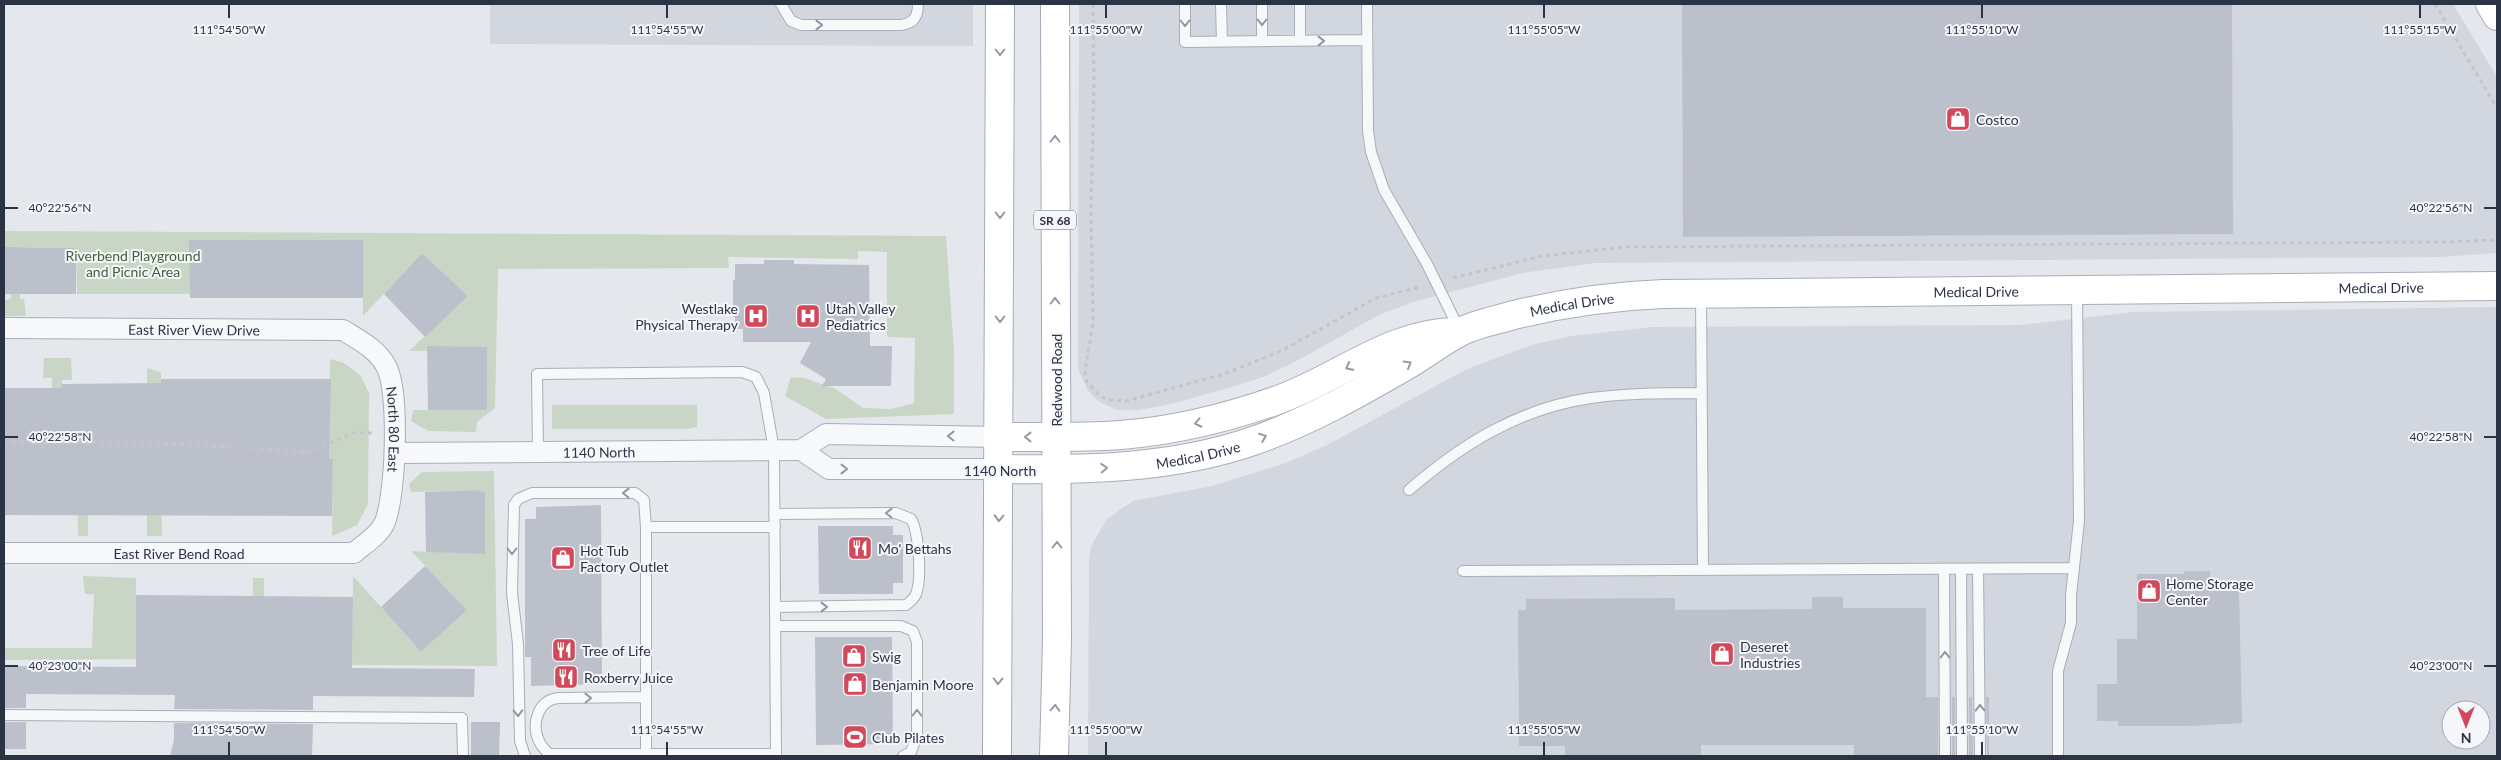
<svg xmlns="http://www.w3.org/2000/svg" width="2501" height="760" font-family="Lato,sans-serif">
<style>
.built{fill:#d2d6de;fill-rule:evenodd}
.green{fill:#c9d6c5}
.building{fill:#bbc0ca}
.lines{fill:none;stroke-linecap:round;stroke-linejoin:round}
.lane-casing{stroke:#a9aeb7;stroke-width:12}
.street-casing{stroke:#a9aeb7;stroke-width:22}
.secondary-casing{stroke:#a9aeb7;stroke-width:30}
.primary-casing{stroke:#a3abb8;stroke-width:30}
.path{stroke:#c2c5cb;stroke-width:3;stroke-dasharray:4 4;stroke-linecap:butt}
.lane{stroke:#f7f8fa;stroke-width:10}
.street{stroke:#f7f8fa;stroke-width:20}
.secondary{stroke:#fff;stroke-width:28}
.primary{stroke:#fff;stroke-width:28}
.oneway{stroke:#9196a0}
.oneway2{stroke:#959aa2}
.ticks{fill:none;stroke:#2b3445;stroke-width:2}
.labels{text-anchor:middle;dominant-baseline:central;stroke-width:4;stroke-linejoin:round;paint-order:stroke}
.shield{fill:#f4f6f9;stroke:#676e7b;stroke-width:1}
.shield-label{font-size:12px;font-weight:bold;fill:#2b3445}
.poi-label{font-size:14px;fill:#2b3445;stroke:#f4f6f9;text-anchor:start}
.park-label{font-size:14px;fill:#3f6138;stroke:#f4f6f9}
.street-label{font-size:14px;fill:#2b3445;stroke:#f4f6f9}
.ticks-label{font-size:12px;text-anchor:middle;fill:#2b3445;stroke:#f4f6f9;stroke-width:4;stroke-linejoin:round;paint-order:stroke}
</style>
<rect width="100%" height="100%" fill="#e4e7ec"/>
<path class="built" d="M490 4H973V46L490 44Z
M1079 4H2453L2497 77V253L2441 257 1595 263 1523 273 1413 302 1379 315 1291 364 1263 377 1229 388 1167 405 1138 410H1117L1098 401 1088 391 1078 369Z
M2497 307V756H1088L1089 561 1091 546 1107 519 1133 501 1212 486 1286 463 1327 445 1467 369 1531 345 1571 336 1652 327 2022 325 2134 312ZM2451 710H2481V740H2451Z"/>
<path class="green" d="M4 231 946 236 954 353V414L826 419 785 396 791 377 804 378 836 389 863 408 891 409 914 403 915 338 887 337V252L858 251V259L728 257 729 268 498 269 495 408 477 422 476 432 428 431 411 421 413 410H487L427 347V351H409L468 296 422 253 363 316V241L190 294H77L76 248 20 247V299H24L26 316H4V300L11 299 10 248 4 247Z
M44 358H71L72 380H62L64 427 147 428V368L161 372 159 438H332L329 437 330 359 344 363 361 376 369 393 368 504 357 525 332 536 333 459 160 455 162 536H147V455H89L88 536H78L77 454 4 452V428H50L52 378H43Z
M552 405H697V427L687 429H552Z
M494 471 497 666 137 663 136 659 4 660V648H92L94 594H85L83 576 136 578V656H253V578H264L265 656 352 657 353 576 421 652 467 610 411 551 485 554V494L476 490 411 492 409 484 422 472Z"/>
<path class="building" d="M1682 4H2232L2233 234 1683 237Z
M189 240H363V298H190Z
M4 247 76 248V294H4Z
M422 253 468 296 425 337 384 294Z
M764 260H794V264L869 265 870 346H892L891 386H822L826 379 800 363 811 342H743V329H735V317H733V280H735V264H764Z
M427 346 487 347V410H428Z
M161 379H331L329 459H333L332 516 4 515V388H62V384L161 383Z
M476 490 485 493V554L426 552 425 492Z
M601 505 602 684 531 686V657H525V519H536V507Z
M818 526H893V535H903V583H893V594H819Z
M425 566 467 610 421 652 381 607Z
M2184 571H2210V591H2239L2242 723 2189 726H2118V721H2097V684H2117V639H2137V574H2184Z
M136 595 353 597 352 668 475 669 474 697 313 696V710L174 709 175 695 26 694V708H4V666L136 667Z
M1812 597H1843V608H1926V697H1938V756H1854V745H1701V756H1565V746H1519L1518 610H1526V599L1675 598V610L1812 609Z
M815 637H892L893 744 816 745Z
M1952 697H1955V756H1952Z
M1969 697H1972L1973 756H1969Z
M1986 697H1989V756H1987Z
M4 722H26V749H4Z
M471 722H500L499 756H471Z
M174 723 313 724 312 756H170L174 740Z"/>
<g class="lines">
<defs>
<path id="lane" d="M781 4 791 21 801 25H901C914 23 918 17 918 4
M1185 4V42L1367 40
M1221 4 1222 41
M1262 4V41
M1300 4V41
M1367 4 1368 131 1371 152 1384 190 1427 264 1460 331
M1701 295 1703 570
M538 451 537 374 742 372 756 377 764 393 774 450 776 756
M1409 490C1462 444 1520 408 1591 398 1628 393 1665 393 1702 393
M774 514 896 513 911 519C919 532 922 579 916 594 914 599 910 602 906 605L775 607
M1944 569 1945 756
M1961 569 1962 756
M1978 569 1980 756
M1463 571 2073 568
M775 626H901L913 631 917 642V736L911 752 903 756
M4 715 462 718 463 756
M646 753V527H775
M549 754C545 750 541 746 539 741 531 724 538 699 559 698L646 697
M525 756 520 741 518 644 512 593 514 505 518 499 532 493H635L644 500 646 527
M549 756V754H776
M2058 756V671L2071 623V595L2079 521 2077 291"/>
<g id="street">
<path id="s1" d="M4 328 343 330C359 340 377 349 386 366 400 390 396 499 384 524 379 535 363 545 354 553H4"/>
<path d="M801 450 829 469H1000"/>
<path id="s2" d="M395 453 801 450 826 434 1000 437"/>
</g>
<g id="secondary">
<path d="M2490 4 2497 16"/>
<path d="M1000 437C1040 437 1080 438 1121 435 1173 431 1226 418 1275 401 1337 380 1389 332 1457 332"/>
<path id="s3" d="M1000 469C1085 470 1172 469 1253 441 1308 422 1359 393 1409 364 1426 354 1442 341 1460 332 1476 324 1497 320 1514 315 1563 303 1612 296 1663 294L2497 286"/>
</g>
<path id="primary" d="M997 756 1000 4
M1054 756 1057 640 1055 4"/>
</defs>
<use href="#lane" class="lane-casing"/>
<use href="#street" class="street-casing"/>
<use href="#secondary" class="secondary-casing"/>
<use href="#primary" class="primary-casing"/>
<path class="path" d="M1093 4 1094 85 1091 208 1093 323 1085 371 1087 382 1100 396 1108 400 1126 401 1224 374 1281 351 1376 298 1420 287
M2435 4 2497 108
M1453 278 1542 256 1625 247 2445 242 2497 240
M4 442 160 443 309 452 353 433H372"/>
<use href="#lane" class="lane"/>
<use href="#street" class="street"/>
<use href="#secondary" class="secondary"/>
<use href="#primary" class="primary"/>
</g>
<defs><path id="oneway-chevron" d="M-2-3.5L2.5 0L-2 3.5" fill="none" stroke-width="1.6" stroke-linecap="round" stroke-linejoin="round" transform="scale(1.25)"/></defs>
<g class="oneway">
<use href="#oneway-chevron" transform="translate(1262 22) rotate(90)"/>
<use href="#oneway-chevron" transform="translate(1185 23) rotate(90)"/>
<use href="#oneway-chevron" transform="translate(819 25)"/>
<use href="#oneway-chevron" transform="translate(1321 41)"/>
<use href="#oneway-chevron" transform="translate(951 436) rotate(-179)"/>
<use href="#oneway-chevron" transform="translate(844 469)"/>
<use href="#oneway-chevron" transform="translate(626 493) rotate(-179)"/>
<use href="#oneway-chevron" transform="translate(889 513) rotate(-179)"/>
<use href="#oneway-chevron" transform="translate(512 551) rotate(90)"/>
<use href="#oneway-chevron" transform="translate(824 607)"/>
<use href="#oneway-chevron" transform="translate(1945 655) rotate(-90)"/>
<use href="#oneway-chevron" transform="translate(588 698) rotate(-1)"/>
<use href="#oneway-chevron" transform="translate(1980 708) rotate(-91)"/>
<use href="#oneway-chevron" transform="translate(518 713) rotate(88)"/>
<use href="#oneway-chevron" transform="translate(917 713) rotate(-90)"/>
</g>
<g class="oneway2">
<use href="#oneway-chevron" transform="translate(1000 52) rotate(90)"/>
<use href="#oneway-chevron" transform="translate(1055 139) rotate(-90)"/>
<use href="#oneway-chevron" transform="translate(1000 215) rotate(90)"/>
<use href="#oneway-chevron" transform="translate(1055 301) rotate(-90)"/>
<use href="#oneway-chevron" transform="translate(1000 319) rotate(90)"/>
<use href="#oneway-chevron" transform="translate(1408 364) rotate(-30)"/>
<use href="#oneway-chevron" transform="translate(1349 367) rotate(152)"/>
<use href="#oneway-chevron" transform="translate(1198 423) rotate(168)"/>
<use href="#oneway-chevron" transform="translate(1028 437) rotate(-180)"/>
<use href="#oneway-chevron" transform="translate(1263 437) rotate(-21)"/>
<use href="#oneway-chevron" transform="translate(1104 468) rotate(-4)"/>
<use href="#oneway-chevron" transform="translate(999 518) rotate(91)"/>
<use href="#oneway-chevron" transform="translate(1057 545) rotate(-90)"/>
<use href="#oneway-chevron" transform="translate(998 681) rotate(91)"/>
<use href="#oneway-chevron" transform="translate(1055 708) rotate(-88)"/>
</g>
<path class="ticks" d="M229 5V18M667 5V18M1106 5V18M1544 5V18M1982 5V18M2420 5V18M5 208H18M2484 208H2496M5 437H18M2484 437H2496M5 666H18M2484 666H2496M229 742V755M667 742V755M1106 742V755M1544 742V755M1982 742V755"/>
<defs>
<symbol id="shop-square" viewBox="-11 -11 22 22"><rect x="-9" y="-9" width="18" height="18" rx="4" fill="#d1495b" stroke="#f4f6f9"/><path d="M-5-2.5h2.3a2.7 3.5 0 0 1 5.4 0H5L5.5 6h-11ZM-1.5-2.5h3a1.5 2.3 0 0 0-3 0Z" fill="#fff"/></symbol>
<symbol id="hospital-square" viewBox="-11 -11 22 22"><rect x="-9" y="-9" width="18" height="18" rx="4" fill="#d1495b" stroke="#f4f6f9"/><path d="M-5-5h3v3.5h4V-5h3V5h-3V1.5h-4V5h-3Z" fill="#fff"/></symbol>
<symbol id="restaurant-square" viewBox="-11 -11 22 22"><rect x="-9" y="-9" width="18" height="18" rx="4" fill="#d1495b" stroke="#f4f6f9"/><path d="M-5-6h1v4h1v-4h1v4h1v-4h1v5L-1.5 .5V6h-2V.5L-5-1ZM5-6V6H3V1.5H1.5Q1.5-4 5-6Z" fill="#fff"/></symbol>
<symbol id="stadium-square" viewBox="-11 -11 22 22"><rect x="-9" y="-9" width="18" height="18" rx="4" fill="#d1495b" stroke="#f4f6f9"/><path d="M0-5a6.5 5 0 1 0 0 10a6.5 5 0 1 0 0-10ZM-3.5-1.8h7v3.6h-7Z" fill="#fff"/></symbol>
</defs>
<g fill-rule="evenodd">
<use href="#shop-square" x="1944" y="105" width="28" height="28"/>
<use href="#hospital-square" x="742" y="302" width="28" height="28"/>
<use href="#hospital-square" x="794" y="302" width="28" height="28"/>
<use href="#restaurant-square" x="846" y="534" width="28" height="28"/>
<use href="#shop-square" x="549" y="544" width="28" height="28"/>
<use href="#shop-square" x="2135" y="577" width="28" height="28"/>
<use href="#restaurant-square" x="550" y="636" width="28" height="28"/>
<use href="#shop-square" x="1708" y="640" width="28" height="28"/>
<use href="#shop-square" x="840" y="642" width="28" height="28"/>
<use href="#restaurant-square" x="552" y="663" width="28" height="28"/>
<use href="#shop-square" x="841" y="670" width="28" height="28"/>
<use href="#stadium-square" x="841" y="723" width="28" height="28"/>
</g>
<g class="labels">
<rect class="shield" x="1034" y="210.5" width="42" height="19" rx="4"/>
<g class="shield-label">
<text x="1055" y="220">SR 68</text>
</g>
<g class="poi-label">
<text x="1976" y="119">Costco</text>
<text x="738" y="308" text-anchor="end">Westlake<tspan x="738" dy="16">Physical Therapy</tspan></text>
<text x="826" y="308">Utah Valley<tspan x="826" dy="16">Pediatrics</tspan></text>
<text x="878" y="548">Mo' Bettahs</text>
<text x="580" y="550">Hot Tub<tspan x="580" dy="16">Factory Outlet</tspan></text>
<text x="2166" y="583">Home Storage<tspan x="2166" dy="16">Center</tspan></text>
<text x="1740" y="646">Deseret<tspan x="1740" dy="16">Industries</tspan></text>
<text x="582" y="650">Tree of Life</text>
<text x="872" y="656">Swig</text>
<text x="584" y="677">Roxberry Juice</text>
<text x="872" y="684">Benjamin Moore</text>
<text x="872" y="737">Club Pilates</text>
</g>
<g class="park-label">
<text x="133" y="255">Riverbend Playground<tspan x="133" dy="16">and Picnic Area</tspan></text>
</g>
<g class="street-label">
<text stroke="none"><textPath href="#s3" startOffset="1416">Medical Drive</textPath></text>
<text stroke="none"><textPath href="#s3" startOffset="1011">Medical Drive</textPath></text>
<text stroke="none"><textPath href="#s3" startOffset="606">Medical Drive</textPath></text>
<text stroke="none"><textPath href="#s1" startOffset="190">East River View Drive</textPath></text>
<text transform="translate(1056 380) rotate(-90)">Redwood Road</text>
<text stroke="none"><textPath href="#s1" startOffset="460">North 80 East</textPath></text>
<text stroke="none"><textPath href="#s2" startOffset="204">1140 North</textPath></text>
<text stroke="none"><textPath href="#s3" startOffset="199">Medical Drive</textPath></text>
<text x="1000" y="470">1140 North</text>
<text x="179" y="553">East River Bend Road</text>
</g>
</g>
<g class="ticks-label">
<text x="229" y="34">111°54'50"W</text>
<text x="667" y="34">111°54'55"W</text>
<text x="1106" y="34">111°55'00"W</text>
<text x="1544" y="34">111°55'05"W</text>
<text x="1982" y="34">111°55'10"W</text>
<text x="2420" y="34">111°55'15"W</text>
<text x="2441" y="212">40°22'56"N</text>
<text x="60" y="212">40°22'56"N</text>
<text x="2441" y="441">40°22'58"N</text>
<text x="60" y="441">40°22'58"N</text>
<text x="2441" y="670">40°23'00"N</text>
<text x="60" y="670">40°23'00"N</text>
<text x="229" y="734">111°54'50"W</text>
<text x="667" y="734">111°54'55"W</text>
<text x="1106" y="734">111°55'00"W</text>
<text x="1544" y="734">111°55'05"W</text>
<text x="1982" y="734">111°55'10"W</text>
</g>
<rect width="2501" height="760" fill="none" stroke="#2b3445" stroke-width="10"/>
<g transform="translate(2466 725) rotate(180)"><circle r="24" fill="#f4f6f9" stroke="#a4a8b1"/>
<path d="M0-4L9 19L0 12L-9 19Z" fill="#d1495b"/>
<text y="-8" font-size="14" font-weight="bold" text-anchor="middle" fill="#2b3445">N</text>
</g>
</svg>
